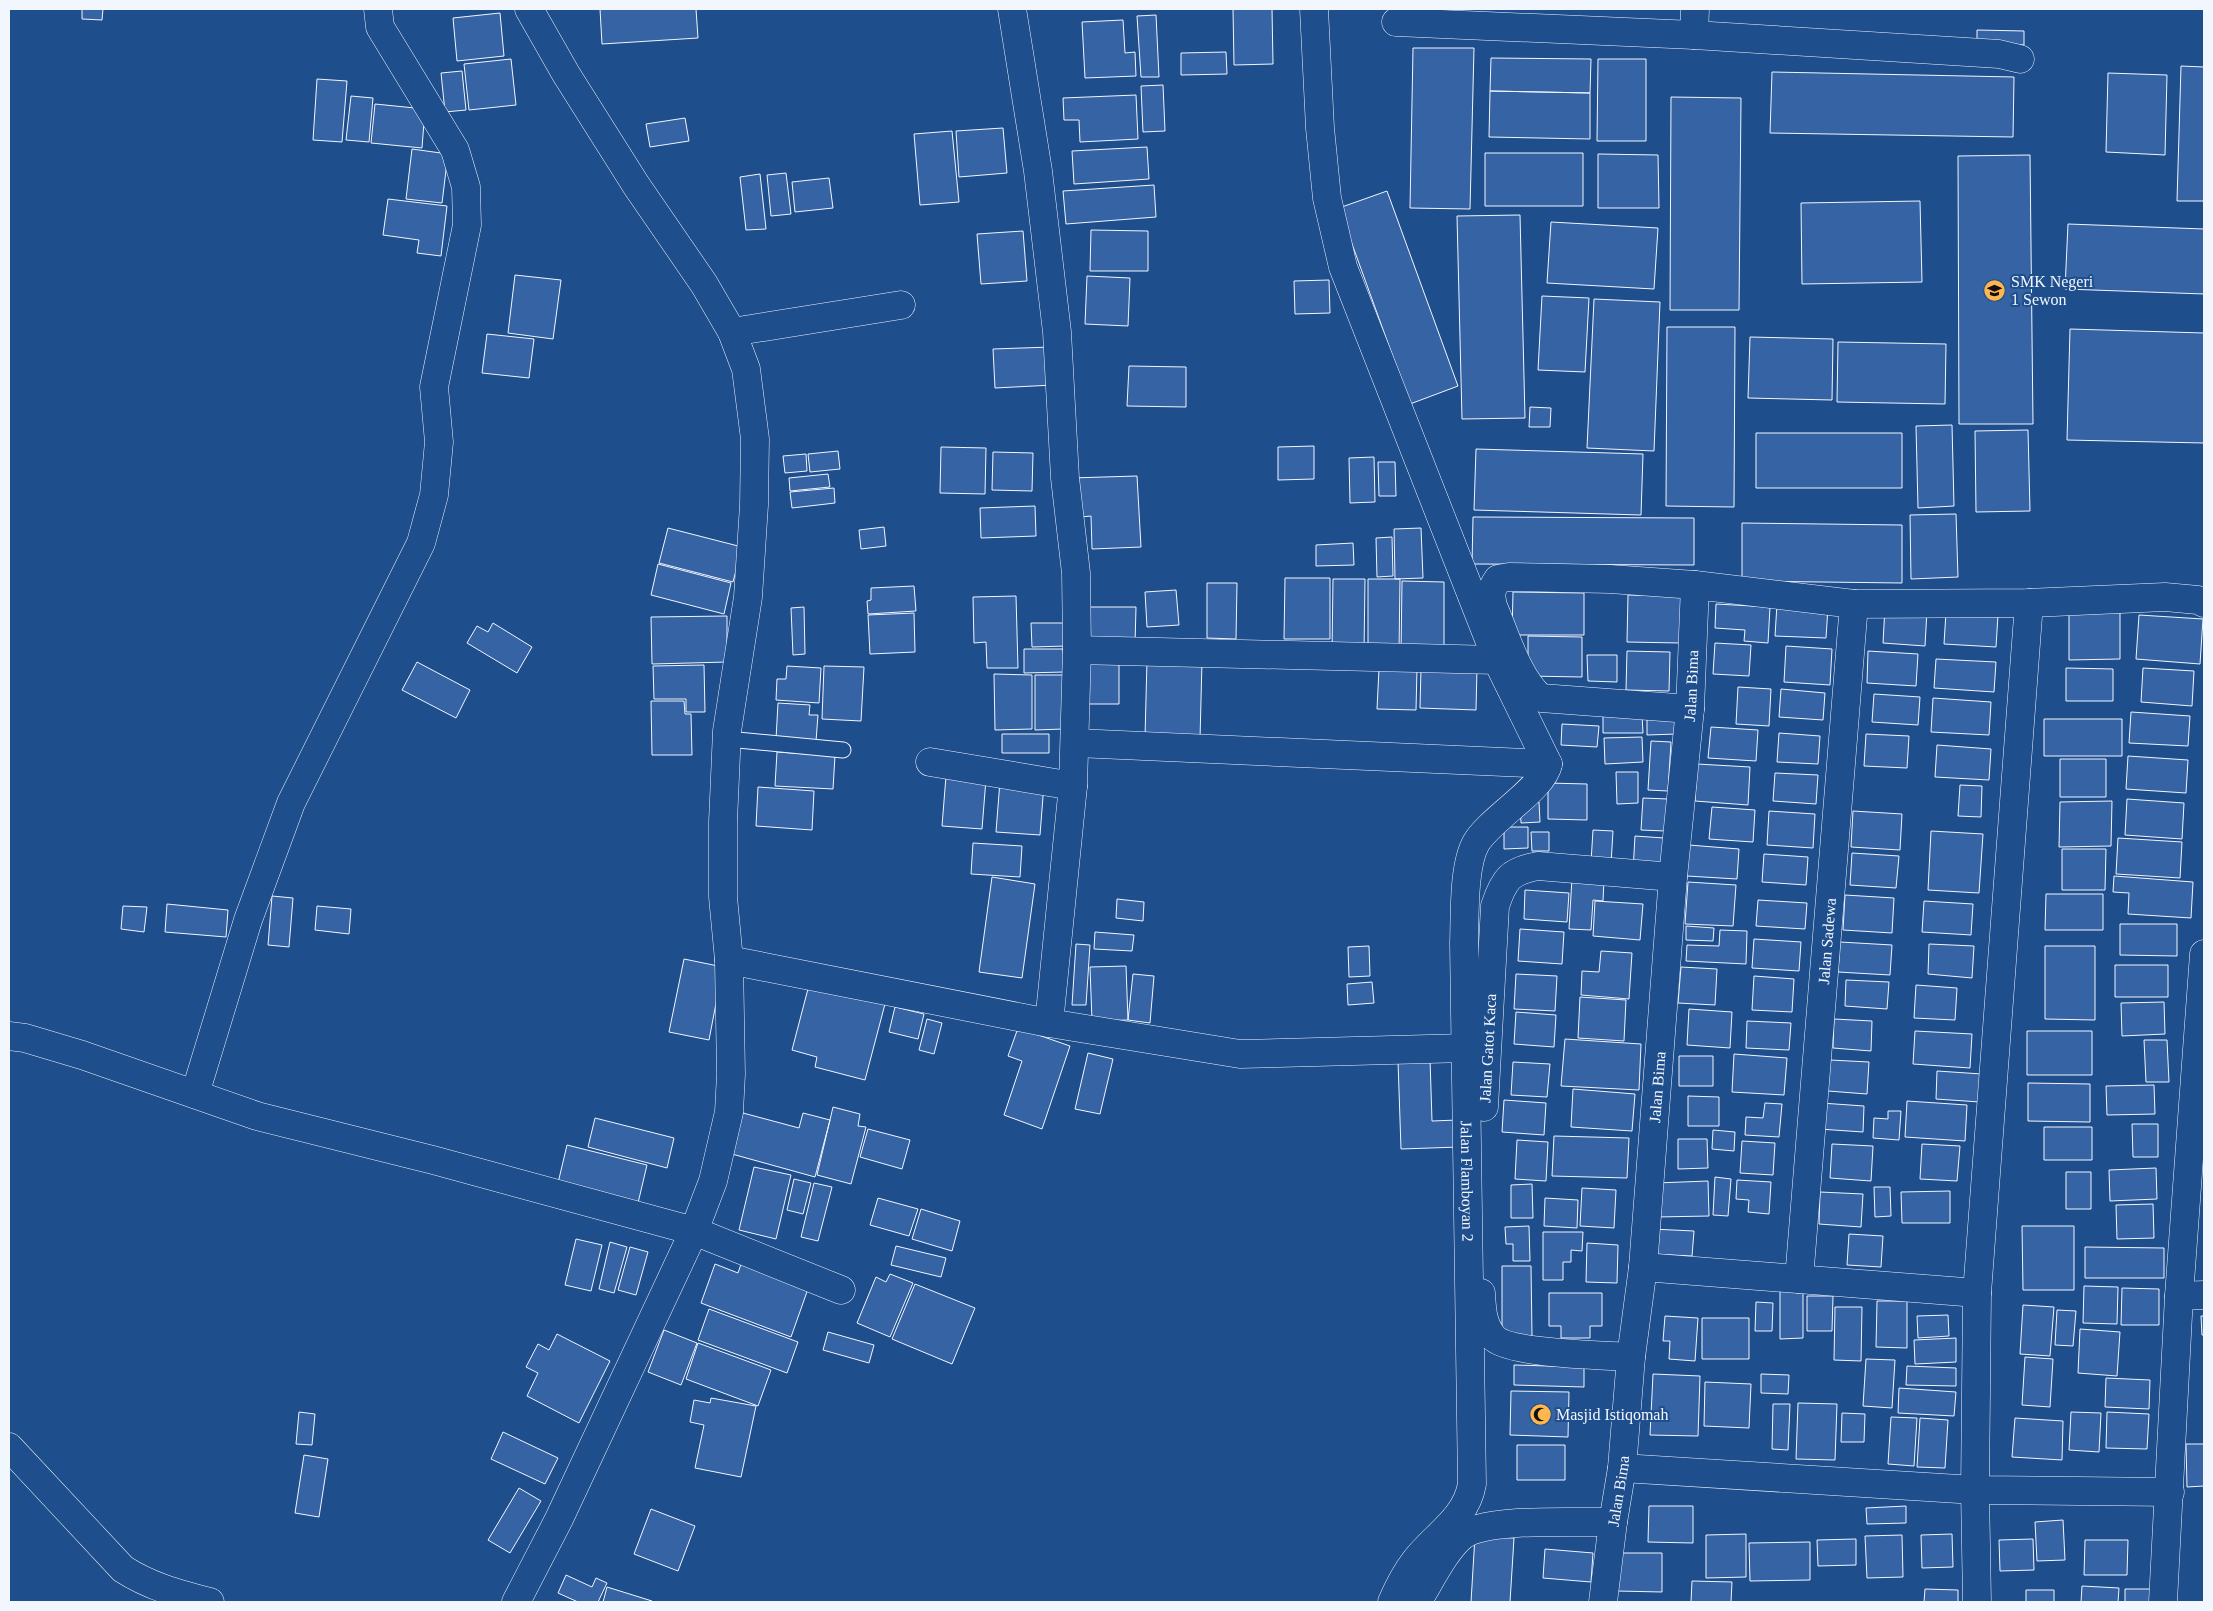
<svg xmlns="http://www.w3.org/2000/svg" width="2213" height="1611" font-family="'Times New Roman',serif">
<style>
.building{fill:#3563a3;stroke:#f2f6ff}
.lines{fill:none;stroke-linecap:round;stroke-linejoin:round}
.lane-casing{stroke:#f2f6ff;stroke-width:17}
.street-casing{stroke:#f2f6ff;stroke-width:29}
.lane{stroke:#1f4e8c;stroke-width:15}
.street{stroke:#1f4e8c;stroke-width:28}
.labels{text-anchor:middle;dominant-baseline:central;stroke-width:4;stroke-linejoin:round;paint-order:stroke}
.poi-label{font-size:16px;fill:#f2f6ff;stroke:#1f4e8c;text-anchor:start}
.street-label{font-size:16px;fill:#f2f6ff;stroke:#1f4e8c}
</style>
<rect width="100%" height="100%" fill="#1f4e8c"/>
<path class="building" d="M82 9H103L102 20 82 19Z
M600 9H696L698 38 602 44Z
M1233 9H1272L1273 64 1234 65Z
M500 13 504 56 457 61 453 18Z
M1156 15 1159 77H1141L1137 16Z
M1123 20 1125 53 1135 52 1136 76 1085 78 1082 22Z
M1977 30 2024 31V45L1977 44Z
M1413 48H1474L1470 209 1410 208Z
M1226 52 1227 74 1181 75V53Z
M1491 58 1591 59 1590 93 1490 91Z
M511 59 516 105 469 110 464 64Z
M1598 59H1646V141H1597Z
M2181 66 2204 67V201H2177Z
M462 71 466 110 445 112 441 73Z
M1772 72 2014 77 2013 137 1770 133Z
M2108 73 2167 75 2165 155 2106 152Z
M317 79 347 81 342 142 313 140Z
M1163 85 1165 131 1143 132 1141 86Z
M1490 91 1590 93V139L1489 137Z
M1136 95 1138 139 1080 142 1079 120H1064L1063 98Z
M351 96 373 98 369 142 346 140Z
M1671 97 1741 98 1739 310H1670Z
M375 104 425 109 422 148 371 143Z
M685 118 689 141 650 147 646 124Z
M1003 128 1007 173 959 177 956 131Z
M952 131 959 202 920 205 914 134Z
M1147 147 1149 179 1074 184 1072 151Z
M412 149 448 154 442 203 406 199Z
M1485 153H1583V206H1485Z
M1598 154 1658 155 1659 208H1598Z
M2030 155 2033 424H1959L1958 156Z
M786 173 791 214 771 216 767 175Z
M760 174 766 229 746 230 740 177Z
M829 178 833 208 795 212 792 182Z
M1154 185 1156 217 1066 224 1063 191Z
M1387 191 1458 386 1410 404 1339 208Z
M388 199 447 206 441 256 417 253 419 240 383 235Z
M1920 201 1922 282 1802 284 1801 203Z
M1520 215 1525 418 1462 419 1457 216Z
M1551 222 1658 228 1654 289 1547 283Z
M2068 224 2204 229V294L2065 289Z
M1091 230 1148 231V271H1090Z
M1023 231 1027 281 981 284 977 234Z
M515 275 561 280 553 339 508 333Z
M1087 276 1130 278 1128 326 1085 324Z
M1329 280 1330 313 1295 314 1294 281Z
M1542 296 1589 298 1585 372 1538 370Z
M1594 299 1660 302 1654 451 1587 448Z
M1667 327H1735L1734 507 1666 506Z
M2070 329 2204 333V443L2067 440Z
M487 334 534 339 529 378 482 373Z
M1750 337 1833 339 1832 400 1748 398Z
M1838 342 1946 344 1945 404 1837 402Z
M1051 347 1053 385 995 388 993 349Z
M1129 366 1186 367V407L1127 406Z
M1530 407 1551 408 1550 427H1529Z
M1952 425 1954 506 1918 508 1916 426Z
M2028 430 2030 511 1976 512 1975 431Z
M1756 433H1902V488H1756Z
M1314 446V479L1278 480V447Z
M941 447 986 448 985 494 940 493Z
M1476 449 1643 454 1641 515 1474 510Z
M838 451 840 469 810 472 808 454Z
M993 452 1033 453 1032 491 992 490Z
M806 454 807 471 785 473 783 456Z
M1374 457 1375 502 1350 503 1349 458Z
M1378 462H1395L1396 496H1379Z
M828 474 830 487 790 491 789 478Z
M1137 476 1141 547 1092 549 1091 516 1071 518 1070 478Z
M834 488 835 503 792 508 790 492Z
M1035 506 1036 536 981 538 980 508Z
M1956 514 1958 577 1911 579 1910 515Z
M1473 517 1694 518V565L1472 564Z
M1742 523 1902 525V583L1742 581Z
M884 527 886 546 861 549 859 530Z
M668 528 742 547 733 582 659 563Z
M1421 528 1423 578 1395 579 1394 529Z
M1392 537 1393 576 1377 577 1376 538Z
M1353 543 1354 565 1316 566V545Z
M658 564 731 583 724 614 651 595Z
M1285 578H1330V639H1284Z
M1333 579H1365L1364 652H1332Z
M1368 579H1400L1399 653H1368Z
M1402 581 1444 582V653H1401Z
M1207 583H1237L1236 639 1207 638Z
M914 586 916 611 868 614 867 601 871 600V588Z
M1176 590 1179 625 1147 627 1145 592Z
M1513 592 1584 593V635H1512Z
M1628 595 1682 596 1681 643 1627 642Z
M1016 596 1018 668H987L986 642 974 643 973 597Z
M1716 604 1770 607 1768 643 1744 641 1745 630 1715 628Z
M1777 604 1828 607 1826 638 1775 636Z
M804 607 805 654 793 655 791 608Z
M1089 607H1136L1135 645 1089 644Z
M1885 607 1927 610 1925 646 1883 643Z
M2069 610H2120V659L2069 660Z
M1946 612 1998 615 1996 647 1944 644Z
M914 613 915 652 870 654 868 615Z
M2139 615 2203 619 2200 664 2136 659Z
M727 616V662L652 664 651 617Z
M493 623 532 647 517 673 467 643 477 626 488 632Z
M1031 623H1066V646L1032 647Z
M1528 636 1582 637V677L1528 676Z
M1715 643 1751 645 1749 676 1713 674Z
M1786 646 1832 649 1830 685 1784 682Z
M1024 649H1064V672L1024 673Z
M1627 651 1670 652 1669 691 1626 690Z
M1868 651 1918 654 1916 686 1867 683Z
M1587 655H1617V682L1588 681Z
M1936 659 1996 662 1994 692 1934 688Z
M1147 660 1202 661 1200 739 1145 737Z
M417 662 470 690 456 718 402 690Z
M1083 662H1119V704H1083Z
M704 665 705 712H686V699H654L653 666Z
M787 666 821 668 819 703 776 700 777 679H786Z
M824 666 864 667 861 721 822 719Z
M1421 667 1477 668 1476 710 1420 708Z
M2066 668 2113 669V701H2066Z
M2143 668 2194 671 2192 706 2141 702Z
M1379 669H1417L1416 710 1377 709Z
M994 674 1032 675V729L995 730Z
M1035 675H1063V729L1035 730Z
M1738 687 1771 689 1769 726 1736 724Z
M1781 689 1825 693 1823 720 1779 717Z
M1874 694 1920 697 1918 725 1872 722Z
M1933 698 1991 702 1989 735 1931 732Z
M651 701H684L685 714H691L692 755H652Z
M778 703 810 705 809 715H818L816 741 776 739Z
M2131 712 2190 716 2188 746 2129 743Z
M1642 715 1643 733H1603V716Z
M1647 717H1676L1677 734 1647 735Z
M2044 719H2122V756H2044Z
M1562 724 1599 726 1597 747 1561 745Z
M1711 727 1758 730 1756 761 1708 758Z
M1779 733 1820 736 1818 764 1777 762Z
M1002 734H1049V753H1002Z
M1866 734 1909 736 1907 768 1864 766Z
M1642 737 1643 762 1605 764 1604 738Z
M1651 741 1671 742 1668 791 1648 790Z
M1937 745 1991 749 1989 780 1935 777Z
M777 752 835 756 833 789 775 786Z
M2128 756 2188 760 2186 793 2126 789Z
M2060 759H2106V797H2060Z
M1697 764 1750 767 1748 805 1695 801Z
M1616 772H1638V803L1617 804Z
M1775 773 1818 775 1816 804 1773 801Z
M946 776 986 779 982 829 942 826Z
M1000 781 1044 784 1040 835 996 832Z
M1548 783 1587 784V820L1548 819Z
M1960 785 1982 786 1981 817 1958 816Z
M758 787 814 791 812 830 756 826Z
M1643 798 1668 799 1665 831 1641 830Z
M2127 799 2184 803 2182 839 2125 835Z
M2112 801 2111 846 2059 847 2060 802Z
M1520 802H1539L1540 822 1521 823Z
M1712 807 1755 810 1753 842 1709 839Z
M1769 811 1815 814 1813 848 1767 845Z
M1853 811 1902 814 1900 850 1851 847Z
M1504 827H1528V848L1504 849Z
M1593 830 1613 831 1611 864 1591 862Z
M1931 831 1983 834 1979 893 1928 890Z
M1531 832H1549V851H1532Z
M1635 836 1664 838 1662 873 1633 871Z
M2118 838 2182 842 2180 878 2116 874Z
M973 843 1022 846 1020 877 971 874Z
M1689 845 1739 849 1737 879 1687 876Z
M2062 849H2106L2105 890H2062Z
M1852 853 1899 856 1896 888 1850 885Z
M1764 854 1808 857 1806 885 1762 882Z
M2114 876 2193 882 2191 918 2128 914 2129 893 2113 892Z
M992 877 1035 884 1022 978 979 972Z
M1572 878 1604 880 1603 901 1593 900 1591 930 1569 929Z
M1688 882 1736 885 1733 926 1685 924Z
M1525 890 1569 893 1567 922 1524 919Z
M2046 894H2103V930H2045Z
M1845 895 1894 898 1892 933 1843 930Z
M272 896 293 898 289 947 268 945Z
M1117 899 1144 902 1143 921 1116 918Z
M1758 900 1807 903 1805 929 1756 926Z
M1595 901 1643 904 1640 940 1593 936Z
M1924 901 1973 904 1971 935 1922 932Z
M167 904 228 910 226 937 165 932Z
M123 906 147 907 144 932 121 929Z
M317 906 351 909 349 934 315 930Z
M2120 924H2177V956L2120 955Z
M1686 926 1714 928 1713 941 1686 940Z
M1520 929 1564 932 1562 964 1518 961Z
M1720 930 1747 931 1746 964 1686 961 1687 945 1719 946Z
M1095 932 1134 935 1132 951 1094 949Z
M1754 939 1801 942 1799 971 1752 968Z
M1840 942 1892 945 1890 975 1838 972Z
M1076 944 1090 945 1086 1005H1072Z
M1929 944 1974 946 1972 978 1928 974Z
M1369 946 1370 976 1349 977 1348 947Z
M2045 946H2095V1020L2045 1019Z
M1601 951 1632 953 1629 999 1581 995 1582 971 1599 972Z
M684 959 723 967 709 1040 669 1032Z
M2115 965H2168V997H2115Z
M1126 966 1128 1020 1092 1021 1090 967Z
M1681 967 1717 969 1715 1005 1678 1003Z
M1133 974 1154 976 1150 1023 1128 1020Z
M1516 974 1557 976 1555 1011 1514 1009Z
M1754 976 1794 979 1792 1012 1752 1010Z
M1846 980 1889 982 1887 1009 1845 1006Z
M1372 982 1374 1003 1348 1005 1347 984Z
M809 985 885 1004 865 1080 815 1067 817 1057 792 1050Z
M1916 985 1957 988 1955 1020 1914 1018Z
M1580 997 1626 1000 1624 1041 1578 1038Z
M2164 1002 2165 1034 2122 1036 2121 1003Z
M895 1007 924 1014 918 1039 889 1032Z
M1689 1009 1732 1012 1730 1048 1687 1045Z
M1516 1012 1556 1015 1554 1047 1514 1044Z
M927 1019 942 1023 934 1054 919 1050Z
M1834 1019 1872 1021 1871 1051 1833 1048Z
M1747 1021 1791 1023 1789 1050 1746 1048Z
M1018 1028 1070 1046 1042 1129 1004 1115 1022 1061 1008 1056Z
M1915 1031 1972 1034 1970 1068 1913 1064Z
M2027 1031H2092V1075H2027Z
M1565 1039 1641 1044 1639 1090 1561 1086Z
M2144 1040H2167L2169 1082H2146Z
M1088 1053 1113 1059 1100 1114 1075 1109Z
M1734 1054 1787 1058 1784 1095 1732 1092Z
M1679 1056H1713V1086H1679Z
M1430 1059 1432 1121 1458 1120 1459 1147 1401 1149 1398 1061Z
M1830 1060 1869 1062 1867 1094 1828 1091Z
M1513 1062 1550 1064 1547 1097 1511 1095Z
M1937 1071 1982 1074 1980 1102 1936 1099Z
M2028 1083 2090 1084V1122L2028 1121Z
M2154 1085 2155 1114 2107 1115 2106 1086Z
M1573 1089 1635 1094 1632 1131 1571 1127Z
M1688 1096 1719 1097V1126H1688Z
M1504 1100 1546 1103 1544 1135 1502 1132Z
M1907 1101 1967 1105 1965 1141 1905 1137Z
M1765 1103 1782 1104 1779 1137 1745 1135 1746 1117 1763 1118Z
M1821 1103 1864 1106 1863 1132 1819 1129Z
M833 1107 860 1114 858 1126 866 1127 851 1184 817 1175Z
M1888 1111H1901L1899 1140 1873 1138 1874 1118 1888 1119Z
M743 1113 799 1128 803 1113 830 1120 815 1177 732 1154Z
M595 1118 674 1138 667 1168 588 1147Z
M2132 1124H2158V1157H2133Z
M2044 1127H2092V1160H2044Z
M868 1129 910 1140 902 1169 860 1157Z
M1713 1130 1735 1132 1734 1151 1712 1149Z
M1554 1136 1629 1138 1627 1178 1552 1176Z
M1678 1139H1707L1708 1168 1678 1169Z
M1517 1140 1548 1142 1546 1181 1515 1179Z
M1742 1141 1775 1143 1773 1175 1740 1173Z
M1832 1144 1873 1146 1871 1181 1830 1178Z
M1922 1144 1960 1146 1957 1181 1920 1179Z
M567 1145 647 1165 638 1203 558 1183Z
M754 1167 791 1175 776 1239 739 1230Z
M2156 1168 2157 1199 2110 1201 2109 1170Z
M2066 1172H2091V1209H2066Z
M1715 1177 1731 1179 1728 1216 1713 1215Z
M794 1179 811 1183 803 1214 787 1210Z
M1737 1180 1771 1182 1769 1214 1748 1212 1749 1200 1736 1199Z
M1708 1181 1709 1216 1656 1217V1183Z
M814 1183 832 1187 818 1241 801 1237Z
M1532 1184 1533 1218H1511V1185Z
M1874 1187H1890L1891 1216 1875 1217Z
M1582 1188 1616 1190 1614 1228 1580 1226Z
M1950 1191V1223H1902L1901 1192Z
M1820 1192 1863 1194 1861 1227 1819 1224Z
M878 1198 918 1209 909 1236 870 1225Z
M1545 1198 1578 1200 1577 1228 1544 1226Z
M2153 1204 2154 1238 2117 1239 2116 1205Z
M921 1209 960 1221 952 1251 912 1239Z
M1529 1226 1530 1261H1513V1244H1506L1505 1227Z
M2022 1226H2074V1290H2023Z
M1652 1229 1694 1231 1692 1256 1651 1254Z
M1543 1232H1583L1582 1251 1571 1250V1262H1563V1280H1543Z
M1849 1234 1883 1236 1881 1267 1847 1265Z
M576 1239 602 1245 591 1291 565 1285Z
M610 1242 627 1247 614 1293 599 1289Z
M1587 1243 1618 1245 1617 1283 1586 1282Z
M896 1246 946 1258 941 1277 891 1265Z
M630 1247 648 1252 636 1295 618 1290Z
M2085 1247 2164 1248V1278H2085Z
M742 1261 809 1286 791 1337 701 1303 715 1264 738 1273Z
M1502 1266H1531L1532 1336H1502Z
M890 1274 913 1283 890 1337 857 1323 876 1277 886 1282Z
M915 1284 975 1308 952 1364 892 1339Z
M2084 1286 2118 1287 2117 1324 2083 1323Z
M2122 1288 2159 1289V1325H2121Z
M1780 1291 1803 1292V1338L1780 1339Z
M1549 1293H1602V1326H1590V1338H1561V1326H1549Z
M1807 1296H1833L1832 1331H1807Z
M1877 1301H1907V1348L1876 1347Z
M1756 1302 1773 1303 1772 1331H1755Z
M2023 1305 2054 1307 2050 1356 2020 1354Z
M1835 1307H1862L1861 1361 1834 1360Z
M709 1309 798 1342 787 1373 698 1340Z
M2057 1310 2076 1311 2073 1346 2055 1345Z
M1948 1315 1949 1336 1918 1338 1917 1316Z
M1665 1316 1698 1318 1695 1361 1669 1359 1670 1341H1663Z
M2201 1316H2204V1335H2202Z
M1702 1318H1749V1359H1702Z
M2080 1329 2120 1332 2117 1376 2078 1373Z
M664 1330 697 1343 681 1385 648 1372Z
M828 1332 874 1345 869 1363 823 1350Z
M557 1334 610 1361 579 1423 527 1396 538 1373 526 1367 538 1344 549 1350Z
M1956 1338V1362L1915 1364 1914 1340Z
M698 1343 771 1370 758 1406 686 1379Z
M2025 1357 2053 1359 2050 1407 2022 1405Z
M1866 1359 1895 1360 1892 1408 1863 1406Z
M1514 1365 1584 1367V1387L1514 1385Z
M1907 1366 1956 1368V1386L1906 1385Z
M1653 1374 1700 1376 1698 1436 1650 1435Z
M1761 1374 1789 1375 1788 1394 1761 1393Z
M2106 1378 2150 1380 2149 1409 2105 1407Z
M1705 1382 1751 1384 1749 1428 1704 1426Z
M1899 1388 1956 1392 1954 1416 1898 1413Z
M1511 1391 1569 1392 1568 1437 1510 1435Z
M711 1398 756 1406 741 1477 695 1468 704 1425 690 1422 694 1400 710 1403Z
M1798 1403 1837 1404 1835 1460 1796 1459Z
M1773 1404H1790L1788 1450 1772 1449Z
M299 1412 315 1414 312 1445 296 1444Z
M2071 1412 2101 1413 2099 1452 2069 1450Z
M2107 1412 2149 1414 2147 1449 2106 1448Z
M1842 1413 1865 1414 1864 1442H1841Z
M1891 1417 1917 1418 1914 1466 1888 1464Z
M1920 1418 1948 1420 1945 1468 1917 1467Z
M2015 1418 2063 1421 2062 1460 2012 1457Z
M503 1432 558 1458 545 1484 491 1459Z
M2186 1444H2204V1486L2187 1487Z
M1517 1445H1565V1480H1517Z
M304 1455 328 1459 319 1517 295 1513Z
M519 1488 541 1501 510 1553 488 1540Z
M1649 1506H1693V1543L1648 1542Z
M1906 1506V1523L1867 1524 1866 1508Z
M651 1509 695 1526 678 1571 634 1554Z
M2063 1520 2065 1560 2037 1561 2035 1522Z
M1746 1534V1577L1706 1578V1535Z
M1952 1534 1953 1567 1922 1568 1921 1535Z
M1902 1535 1903 1577 1867 1578 1865 1536Z
M1475 1536 1514 1538 1510 1602H1471Z
M1856 1539V1565L1818 1566 1817 1540Z
M2033 1539 2034 1570 2000 1571 1999 1540Z
M2085 1540H2128L2127 1575H2084Z
M1810 1542V1580L1750 1581 1749 1543Z
M1545 1549 1593 1553 1591 1582 1543 1578Z
M1617 1553H1662V1592L1617 1591Z
M566 1575 592 1587 596 1578 607 1583 598 1602H578L558 1593Z
M1692 1581 1732 1582 1731 1602H1691Z
M2082 1586 2119 1588 2118 1602H2081Z
M607 1587 652 1601V1602H603Z
M1925 1589 1958 1590V1602H1924Z
M2125 1589H2154V1602H2125Z
M2026 1590H2054V1602H2026Z"/>
<g class="lines">
<defs>
<path id="lane" d="M727 739 843 750"/>
<g id="street">
<path d="M1012 9 1038 171 1057 332 1065 478 1076 573 1077 650 1073 786 1049 1023"/>
<path id="s1" d="M1314 9 1320 128 1327 198 1343 267 1497 660 1548 764C1544 788 1490 819 1476 843 1463 866 1465 916 1464 943L1472 1484C1466 1519 1435 1535 1415 1561 1405 1574 1398 1588 1392 1602"/>
<path d="M1396 22 1694 35 1695 9"/>
<path d="M1694 35 1999 54 2020 59"/>
<path d="M732 332 901 305"/>
<path d="M1077 650 1497 660"/>
<path d="M1690 709 1541 698C1518 679 1505 634 1493 606 1490 594 1491 589 1498 579L1509 577 1610 579 1695 585"/>
<path d="M1076 743 1548 764"/>
<path d="M930 762 1073 786"/>
<path d="M729 960 1049 1023 1240 1054 1466 1048"/>
<path d="M9 1036 25 1038 82 1055 257 1116 433 1160 694 1231 841 1290"/>
<path d="M195 1094 248 920 291 803 421 543 434 495 439 442 434 387 467 225 466 187 455 150 380 27 378 9"/>
<path id="s2" d="M1484 1107 1495 906C1504 879 1510 871 1538 866L1673 877"/>
<path d="M1643 1267 1977 1293"/>
<path id="s3" d="M1799 1279 1854 604"/>
<path d="M1481 1293C1482 1309 1482 1323 1493 1337 1508 1354 1605 1355 1631 1357"/>
<path d="M2179 1296 2204 1295"/>
<path d="M9 1447 123 1569C151 1587 179 1594 210 1602"/>
<path d="M1622 1468 1975 1490 2170 1492"/>
<path d="M516 1602 559 1519 694 1231 713 1181 729 1112 731 1074 729 960 723 897V822L727 731 748 597 754 505 755 439 746 369 732 332 704 284 636 185 566 74 529 9"/>
<path d="M1417 1602C1430 1582 1444 1551 1462 1536 1484 1517 1581 1523 1613 1522"/>
<path id="s4" d="M1603 1602 1613 1522 1622 1468 1631 1357 1643 1267 1673 877 1690 709 1695 585 1854 604 2029 603 2165 597 2198 600 2204 603"/>
<path d="M1977 1602 1975 1490 1977 1293 2029 603"/>
<path d="M2163 1602 2179 1296 2204 954"/>
</g>
</defs>
<use href="#lane" class="lane-casing"/>
<use href="#street" class="street-casing"/>
<use href="#lane" class="lane"/>
<use href="#street" class="street"/>
</g>
<defs>
<symbol id="school-disc" viewBox="-11 -11 22 22"><circle r="9.5" fill="#ffb74d" stroke="#1f4e8c"/><path d="M0-5L7-2L0 1L-7-2ZM-4 1L0 2.5L4 1V4Q0 6-4 4Z" fill="#111"/></symbol>
<symbol id="mosque-disc" viewBox="-11 -11 22 22"><circle r="9.5" fill="#ffb74d" stroke="#1f4e8c"/><path d="M3.5-4.9A6 6 0 1 0 3.5 4.9A5 5 0 1 1 3.5-4.9Z" fill="#111"/></symbol>
</defs>
<g fill-rule="evenodd">
<use href="#school-disc" x="1982" y="278" width="25" height="25"/>
<use href="#mosque-disc" x="1528" y="1402" width="25" height="25"/>
</g>
<g class="labels">
<g class="poi-label">
<text x="2011" y="281">SMK Negeri<tspan x="2011" dy="18">1 Sewon</tspan></text>
<text x="1556" y="1414">Masjid Istiqomah</text>
</g>
<g class="street-label">
<text stroke="none"><textPath href="#s4" startOffset="921">Jalan Bima</textPath></text>
<text stroke="none"><textPath href="#s3" startOffset="339">Jalan Sadewa</textPath></text>
<text stroke="none"><textPath href="#s2" startOffset="59">Jalan Gatot Kaca</textPath></text>
<text stroke="none"><textPath href="#s4" startOffset="518">Jalan Bima</textPath></text>
<text stroke="none"><textPath href="#s1" startOffset="1246">Jalan Flamboyan 2</textPath></text>
<text stroke="none"><textPath href="#s4" startOffset="112">Jalan Bima</textPath></text>
</g>
</g>
<rect width="2213" height="1611" fill="none" stroke="#f2f6ff" stroke-width="20"/>
</svg>
